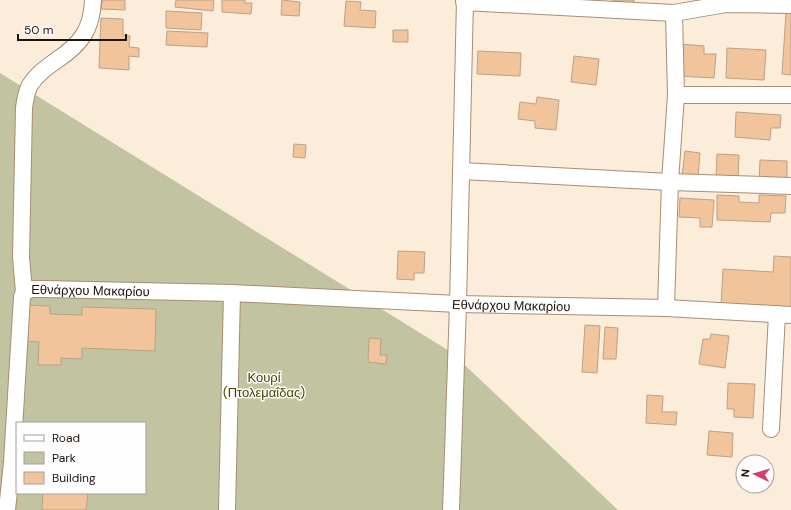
<svg xmlns="http://www.w3.org/2000/svg" width="791" height="510" font-family="'DM Sans',sans-serif">
<style>
.green{fill:#c2c4a1;fill-rule:evenodd}
.building{fill:#f2c49b;stroke:#bca087}
.lines{fill:none;stroke-linecap:round;stroke-linejoin:round}
.minor-casing{stroke:#a58e73;stroke-width:18}
.minor{stroke:#fff;stroke-width:16}
.labels{text-anchor:middle;dominant-baseline:central;stroke-width:3;stroke-linejoin:round;paint-order:stroke}
.street-label{font-size:13px;fill:#1d140a;stroke:#fdfdfd}
.park-label{font-size:13px;fill:#444600;stroke:#fdfdfd}
</style>
<rect width="100%" height="100%" fill="#fceddb"/>
<path class="green" d="M0 73 451 352 618 510H0ZM17 423H145V493H17Z"/>
<path class="building" d="M102 0H125V10L101 9Z
M176 0H214L213 11 175 7Z
M222 0H245V3H252L251 14 222 12Z
M282 0 300 2 299 16 281 15Z
M612 0H634V4L612 3Z
M346 1 361 2 360 10 376 11 375 28 344 26Z
M166 11 202 13 201 30 166 28Z
M786 13H791V75L782 74Z
M101 18 123 19V35L130 36 129 47 139 48V57L129 56V70L99 68Z
M393 30H408V42H393Z
M167 31 208 33 207 47 166 45Z
M679 44 704 46V54H716L714 78 677 76Z
M727 48 766 50 764 80 726 78Z
M478 51 521 53 520 76 477 74Z
M574 56 599 59 596 85 571 82Z
M537 97 559 100 556 130 535 128V121L518 119 520 102 536 104Z
M736 112 781 115 780 128H771L770 140 735 137Z
M294 144 306 145 305 158 293 157Z
M685 151 700 153 698 178 682 176Z
M717 154 739 155 738 179 716 177Z
M760 160 787 161V184L759 183Z
M717 195 739 196V202L759 203V195L786 196 785 213H771L770 222 717 220Z
M680 198 714 200 712 227H700V218L679 217Z
M398 251 425 252 424 273H414V280L397 279Z
M774 256 791 257V309L721 306 723 269 773 272Z
M24 305 50 306V314L82 315V307L156 309 155 351 82 348V359L61 358V365H38L39 342 23 341Z
M585 325 600 326 597 373 582 372Z
M605 327 618 328 616 359H603Z
M711 334 729 336 725 368 699 364 703 339H710Z
M369 338 381 339 380 355H387L386 364 368 362Z
M728 383 755 384 753 418 734 417V409H727Z
M647 395 663 396 662 412H677L676 425 646 423Z
M709 431 733 433 732 457 707 455Z
M43 493H88L86 510H42Z"/>
<g class="lines">
<defs>
<g id="minor">
<path d="M464 2 674 13"/>
<path d="M676 95H791"/>
<path d="M461 171 670 182 791 186"/>
<path d="M24 292 21 257 24 108C25 101 26 92 30 85 37 74 47 67 57 60 81 44 92 29 93 0"/>
<path d="M666 308 670 182 676 95 674 13 726 4 791 5"/>
<path d="M771 429 777 314"/>
<path id="s1" d="M7 510 12 462 22 297 24 292 32 289H42L232 293 458 304 666 308 791 315"/>
<path d="M227 510 232 293"/>
<path d="M451 510 458 304 465 0"/>
</g>
</defs>
<use href="#minor" class="minor-casing"/>
<use href="#minor" class="minor"/>
</g>
<g class="labels">
<g class="street-label">
<text stroke="none"><textPath href="#s1" startOffset="286">Εθνάρχου Μακαρίου</textPath></text>
<text stroke="none"><textPath href="#s1" startOffset="707">Εθνάρχου Μακαρίου</textPath></text>
</g>
<g class="park-label">
<text x="264" y="377">Κουρί<tspan x="264" dy="15">(Πτολεμαΐδας)</tspan></text>
</g>
</g>
<rect x="16" y="422" width="130" height="72" fill="#fdfdfd" stroke="#a3a09c"/>
<rect x="24" y="435" width="20" height="6" fill="#ffffff" stroke="#a3a09c"/>
<text x="52" y="442" font-size="12" fill="#1d140a">Road</text>
<rect x="24" y="452" width="20" height="12" fill="#c2c4a1" stroke="#a3a09c"/>
<text x="52" y="462" font-size="12" fill="#1d140a">Park</text>
<rect x="24" y="472" width="20" height="12" fill="#f2c49b" stroke="#a3a09c"/>
<text x="52" y="482" font-size="12" fill="#1d140a">Building</text>
<g transform="translate(755 474) rotate(275)"><circle r="19" fill="#fdfdfd" stroke="#a3a09c"/>
<path d="M0-3L7 15L0 10L-7 15Z" fill="#ce4170"/>
<text y="-6" font-size="11" font-weight="bold" text-anchor="middle" fill="#1d140a">N</text>
</g>
<path d="M18 34v6h108v-6" fill="none" stroke="#1d140a" stroke-width="2"/>
<text x="24" y="34" font-size="12" fill="#1d140a" stroke="#fdfdfd" stroke-width="3" paint-order="stroke">50 m</text>
</svg>
